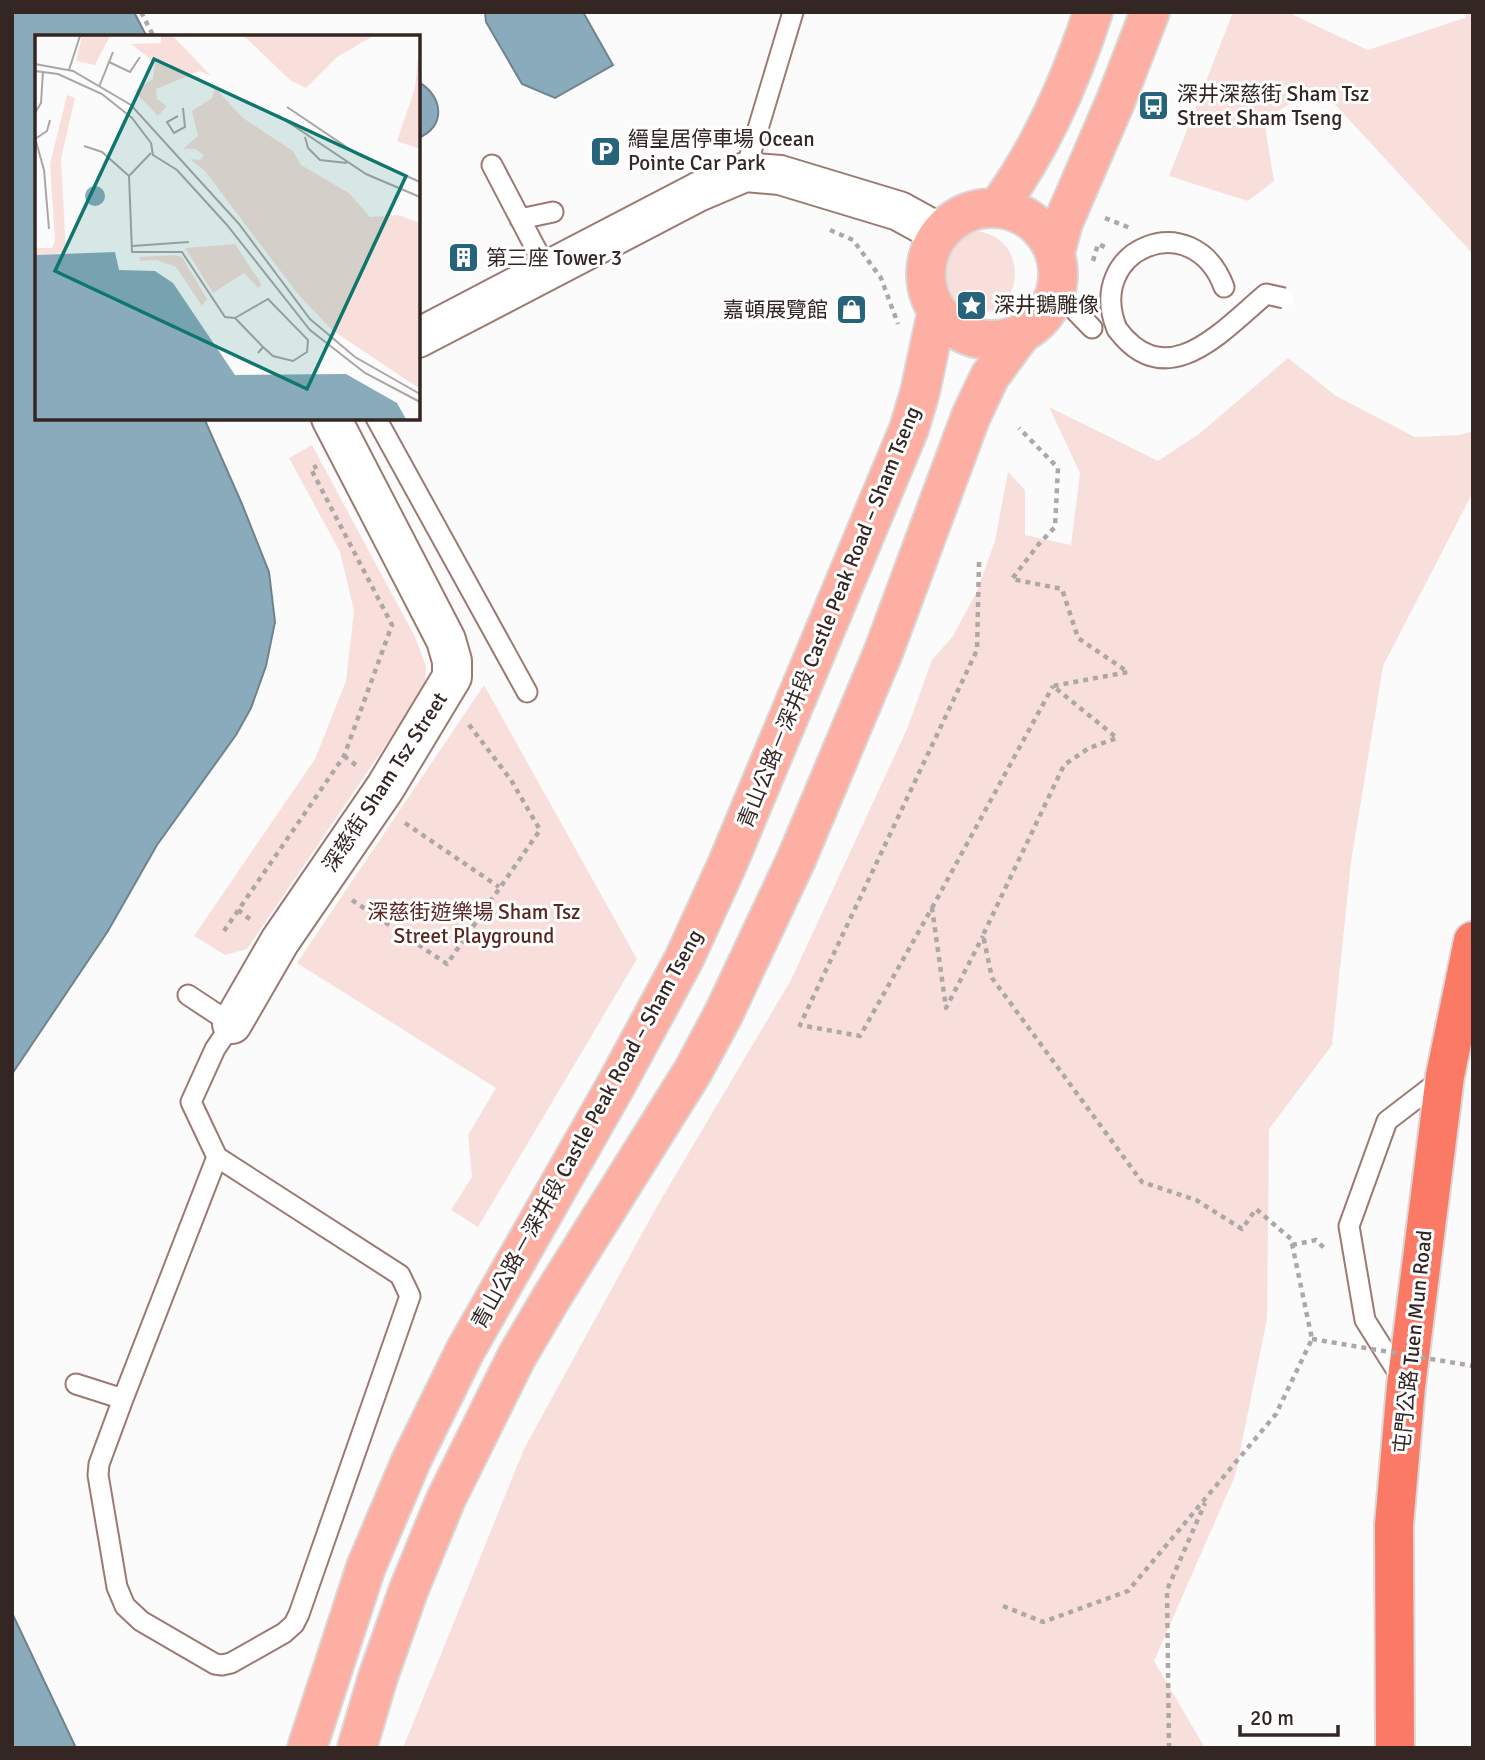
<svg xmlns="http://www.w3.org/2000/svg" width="1485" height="1760" font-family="Signika,'Noto Sans TC',sans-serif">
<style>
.green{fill:#f8dfdb}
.water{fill:#89abbb;stroke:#70838d;stroke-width:2}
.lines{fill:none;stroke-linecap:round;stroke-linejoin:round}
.lane-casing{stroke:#9c7a73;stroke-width:23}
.street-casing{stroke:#9c7a73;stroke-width:42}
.primary-casing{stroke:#dad8d7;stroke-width:42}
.highway-casing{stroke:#dad8d7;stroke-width:42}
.path{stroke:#ada8a6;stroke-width:4.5;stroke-dasharray:5 5;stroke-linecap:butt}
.lane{stroke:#fff;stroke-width:19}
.street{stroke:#fff;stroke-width:38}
.primary{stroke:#fdafa3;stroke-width:38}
.highway{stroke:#fb7a66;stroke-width:38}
.lane-bridge-casing{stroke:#9c7a73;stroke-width:23;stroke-linecap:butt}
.path-bridge{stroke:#ada8a6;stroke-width:4.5;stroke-dasharray:5 5;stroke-linecap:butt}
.lane-bridge{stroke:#fff;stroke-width:19}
.labels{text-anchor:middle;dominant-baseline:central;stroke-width:6;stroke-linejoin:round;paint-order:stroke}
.poi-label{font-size:21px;fill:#342623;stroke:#fff;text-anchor:start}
.street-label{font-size:21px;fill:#342623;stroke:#fff}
.park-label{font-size:21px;fill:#582820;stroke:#fff}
.inset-road{fill:none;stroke:#aba6a5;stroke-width:2}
.view{fill:#0f766e;fill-opacity:0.15;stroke:#0f766e;stroke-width:3.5}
.inset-edge{fill:none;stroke:#342623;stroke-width:3.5}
</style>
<rect width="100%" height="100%" fill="#fbfbfb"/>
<path class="green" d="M1233 12H1287L1368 50 1465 18 1468 12H1473V254L1318 86 1264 120 1274 181 1248 201 1169 176Z
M976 231C1036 237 1021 328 969 311 960 308 953 303 948 295 933 269 949 237 976 231Z
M1288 358 1336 396 1415 437 1460 435 1473 431V492L1383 666 1351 862 1332 1045 1269 1129 1267 1319 1235 1476 1154 1661 1205 1748H403L524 1449 656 1208 791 980 907 729 932 660 953 636 977 591 995 541 1008 472 1025 490V535L1071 545 1080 473 1049 407 1158 461 1199 434Z
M312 445 415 637 426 666 425 687 247 949 225 955 194 936 315 759 346 681 354 611 340 552 289 458Z
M484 685 637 959 478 1227 451 1210 472 1177 468 1135 496 1088 297 963Z"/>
<path class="water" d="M12 12H134L147 37H37V418H204L242 504 269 572 275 622 266 666 251 708 236 735 157 845 108 931 12 1074Z
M485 12H583L613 65 555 98 522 84 486 22Z
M418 82C443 95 447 127 418 138Z
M12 1613 76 1748H12Z"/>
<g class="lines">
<defs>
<path id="lane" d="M492 165 548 272
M745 172 793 12
M520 219 553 212
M1056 291 1092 328
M1117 329C1084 249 1193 204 1224 287
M376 418 527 692
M1404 1382 1365 1320 1349 1226 1387 1121 1443 1078
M76 1384 123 1399 99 1464 98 1475 117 1587 125 1606 141 1621 215 1664 222 1665 231 1663 284 1633 294 1624 299 1614 410 1296 400 1275 217 1157
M123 1399 217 1157 191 1102 215 1049 232 1024 188 995"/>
<path id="street" d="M418 338 698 192 745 172 780 175 899 211 939 233
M232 1024 280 941 385 788 452 677V661L446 640 331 418"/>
<path id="primary" d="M998 207C1040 150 1071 80 1093 12
M926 274a66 66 0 1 1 132 0a66 66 0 1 1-132 0Z
M1055 253 1063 223 1116 100 1150 12
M307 1748 366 1567 411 1461 465 1351 616 1085 684 959 727 865 909 429 920 392 937 312
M357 1748 378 1677 409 1589 446 1499 517 1356 553 1295 693 1071 724 1013 796 860 883 653 971 416 990 376 1021 334"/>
<path id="highway" d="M1395 1748 1394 1525 1406 1386 1445 1076 1473 941"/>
</defs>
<use href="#lane" class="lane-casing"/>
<use href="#street" class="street-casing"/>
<use href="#primary" class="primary-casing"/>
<use href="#highway" class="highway-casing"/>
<path class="path" d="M141 12 154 37
M1105 218 1130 228
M830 230 853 240 881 278 898 324
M1093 261 1098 244 1105 247
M979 562 977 650 800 1025 860 1036 932 908 946 1008 983 936
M344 756 357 766
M405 823 499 887
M352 900 447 964 540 830 511 780 467 722
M932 908 1053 686
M238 910 251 920
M224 931 344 756 392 625 311 469 317 466
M1292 1245 1316 1240 1325 1249
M1003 1606 1043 1622 1128 1591 1276 1414 1312 1339 1291 1239 1256 1209 1242 1229 1196 1200 1142 1182 992 978 983 935 1064 765 1089 748 1117 738 1053 686 1128 672 1078 638 1062 589 1012 579 1038 545 1055 527 1058 468 1019 428
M1169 1748 1167 1590 1205 1503"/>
<use href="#lane" class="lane"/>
<use href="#street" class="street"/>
<use href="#primary" class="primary"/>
<use href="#highway" class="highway"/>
<defs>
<path id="lane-bridge" d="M1117 329C1167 396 1223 330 1266 294L1284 298"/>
</defs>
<use href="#lane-bridge" class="lane-bridge-casing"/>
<path class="path-bridge" d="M1312 1339 1473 1366"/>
<use href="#lane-bridge" class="lane-bridge"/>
</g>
<defs>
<symbol id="bus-square" viewBox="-11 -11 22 22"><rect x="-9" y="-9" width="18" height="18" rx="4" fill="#27647b" stroke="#fff"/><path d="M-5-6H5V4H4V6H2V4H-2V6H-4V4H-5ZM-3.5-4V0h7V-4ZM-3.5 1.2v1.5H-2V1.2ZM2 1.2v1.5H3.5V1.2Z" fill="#fff"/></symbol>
<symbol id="parking-square" viewBox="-11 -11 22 22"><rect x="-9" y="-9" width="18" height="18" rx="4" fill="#27647b" stroke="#fff"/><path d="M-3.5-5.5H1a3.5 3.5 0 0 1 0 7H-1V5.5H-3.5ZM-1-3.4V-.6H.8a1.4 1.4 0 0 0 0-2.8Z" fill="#fff"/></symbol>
<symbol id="building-square" viewBox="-11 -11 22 22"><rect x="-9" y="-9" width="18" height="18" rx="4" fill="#27647b" stroke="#fff"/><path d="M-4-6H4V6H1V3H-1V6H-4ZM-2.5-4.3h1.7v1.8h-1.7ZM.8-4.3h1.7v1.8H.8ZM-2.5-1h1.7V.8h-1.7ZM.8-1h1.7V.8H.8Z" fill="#fff"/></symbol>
<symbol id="sight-square" viewBox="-11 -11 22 22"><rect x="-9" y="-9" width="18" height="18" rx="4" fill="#27647b" stroke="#fff"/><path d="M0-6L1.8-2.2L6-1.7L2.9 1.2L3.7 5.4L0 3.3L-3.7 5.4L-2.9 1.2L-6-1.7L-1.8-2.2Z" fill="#fff"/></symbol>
<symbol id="shop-square" viewBox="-11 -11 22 22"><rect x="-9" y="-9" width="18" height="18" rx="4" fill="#27647b" stroke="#fff"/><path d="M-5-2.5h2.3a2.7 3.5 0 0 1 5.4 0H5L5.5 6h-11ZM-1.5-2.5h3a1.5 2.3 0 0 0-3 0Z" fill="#fff"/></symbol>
</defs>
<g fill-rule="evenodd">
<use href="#bus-square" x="1136" y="88" width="35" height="35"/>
<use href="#parking-square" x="588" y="134" width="35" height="35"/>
<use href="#building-square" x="446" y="240" width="35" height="35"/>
<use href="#sight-square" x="954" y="288" width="35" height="35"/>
<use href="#shop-square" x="834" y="292" width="35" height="35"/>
</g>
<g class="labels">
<g class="poi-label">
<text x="1177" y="94">深井深慈街 Sham Tsz<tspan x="1177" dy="24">Street Sham Tseng</tspan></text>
<text x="628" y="139">縉皇居停車場 Ocean<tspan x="628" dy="24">Pointe Car Park</tspan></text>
<text x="486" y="258">第三座 Tower 3</text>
<text x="994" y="305">深井鵝雕像</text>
<text x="828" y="310" text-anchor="end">嘉頓展覽館</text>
</g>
<g class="street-label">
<text transform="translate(829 617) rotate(-68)">青山公路－深井段 Castle Peak Road – Sham Tseng</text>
<text transform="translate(385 782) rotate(-57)">深慈街 Sham Tsz Street</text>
<text transform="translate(587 1129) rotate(-61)">青山公路－深井段 Castle Peak Road – Sham Tseng</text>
<text transform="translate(1413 1342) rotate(-84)">屯門公路 Tuen Mun Road</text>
</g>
<g class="park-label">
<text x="474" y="912">深慈街遊樂場 Sham Tsz<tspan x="474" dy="24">Street Playground</tspan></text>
</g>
</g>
<g transform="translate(35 35)">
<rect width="385" height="385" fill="#fbfbfb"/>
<path d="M47 1H75L60 30 41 26ZM126 1H138L176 41 165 36 121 54 122 64 132 71 123 81 99 56 118 44 120 28 96 9 126 8ZM209 1H338L302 22 271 53 255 45ZM385 3V114L362 106 380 53ZM180 53 208 83 258 116 266 130 314 158 335 182 363 180 385 188V354L297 295 262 258 170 136 155 124 165 125 169 120 160 114H148L163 101 157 76 177 63ZM32 60 40 63 26 124 31 218 0 220V213H17L20 205 15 129ZM200 209 227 250 223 253 209 238 178 258 150 213ZM139 220 147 222 172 264 167 271 141 232 122 225 105 226 104 222Z" fill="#f8dfdb"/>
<path d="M50 161a10 10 0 1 1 20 0a10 10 0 1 1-20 0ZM80 217 84 235 120 236 138 248 200 340 311 339 362 368 371 384H0V220Z" fill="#89abbb"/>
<path class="inset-road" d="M74 27 95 37 105 22M0 29 38 36 96 70 204 189 275 284 320 322 385 359M34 35 45 1M0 36 23 39 67 59 97 83 116 108M64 52 78 17M252 72 322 119 385 147M0 78 6 68 8 37M143 81 132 87 139 98 150 92 148 73M244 81 331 139 385 162M270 102 273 113 285 125 312 128M0 103 9 135 14 194M0 104 12 96 15 85M116 108 118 120 142 135 192 190 275 295 330 338 385 367M49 111 67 117 94 141M116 118 94 141 97 217H147L190 282 200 283 228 312M97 211 154 207M200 283 233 264 273 305 272 317 258 326 238 321 228 312 223 318"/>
<path class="view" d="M119 24 371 141 272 354 20 236Z"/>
<rect width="385" height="385" class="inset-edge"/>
</g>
<rect width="1485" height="1760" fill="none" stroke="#342623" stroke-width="28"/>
<path d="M1240 1725v10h98v-10" fill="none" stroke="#342623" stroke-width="3.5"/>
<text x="1250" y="1725" font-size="21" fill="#342623" stroke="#ffffff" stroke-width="5" paint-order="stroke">20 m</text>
</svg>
